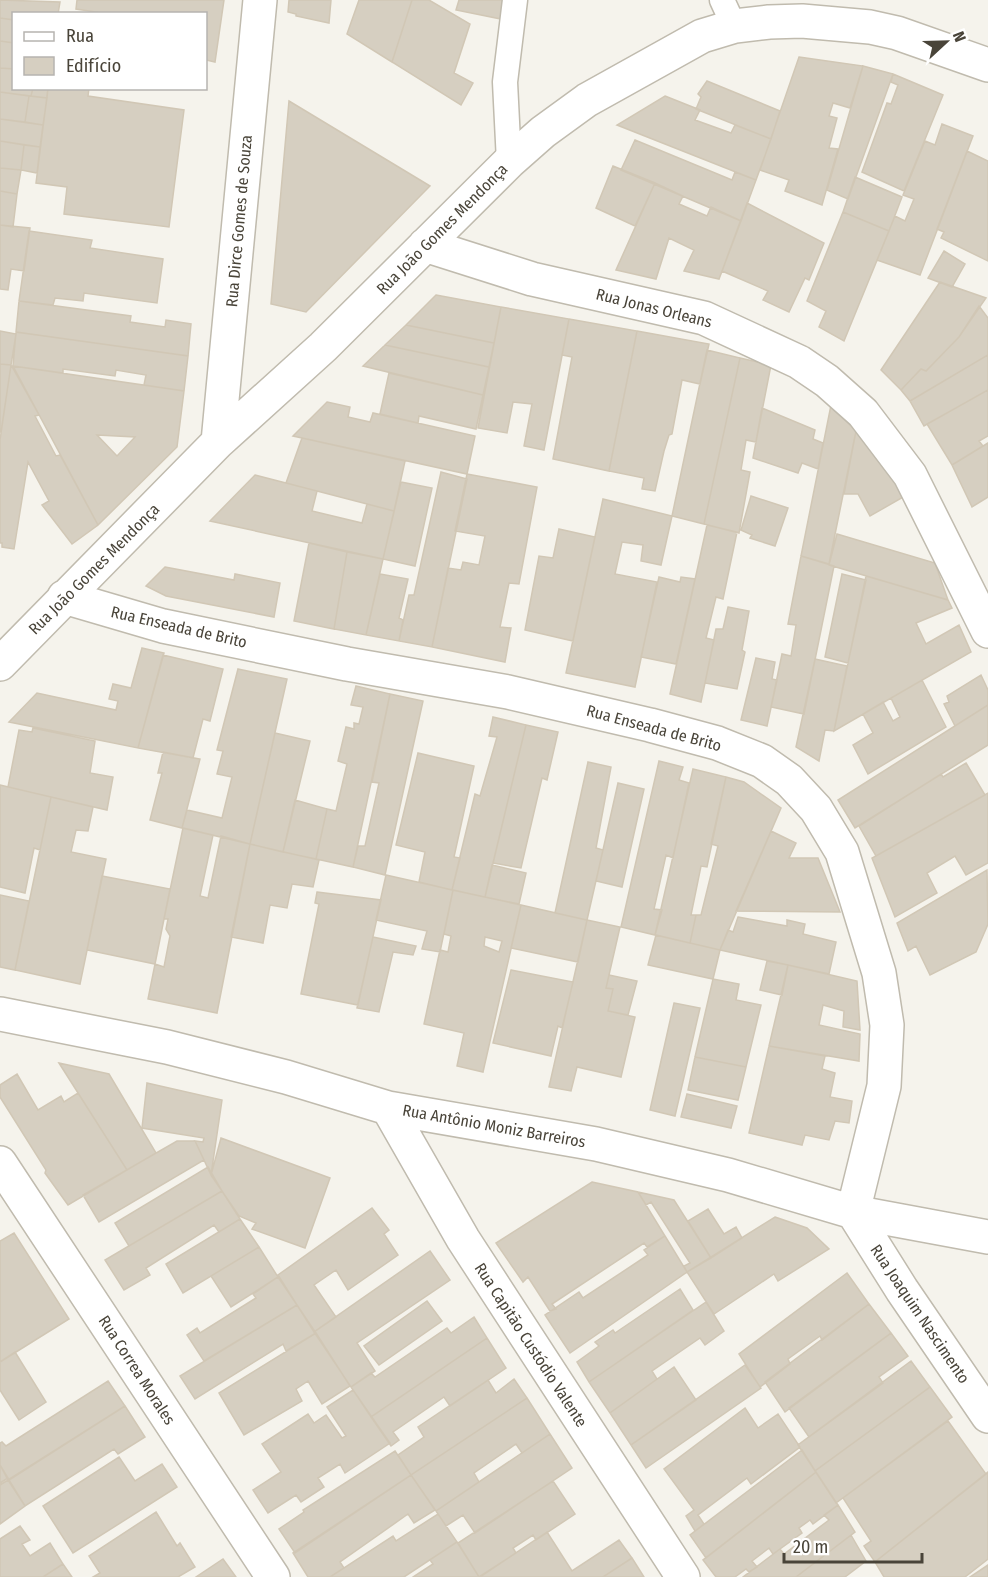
<svg xmlns="http://www.w3.org/2000/svg" width="988" height="1577" font-family="'Fira Sans Condensed',sans-serif">
<style>
.building{fill:#d6cfc1;stroke:#d1c7b5;stroke-width:1.5;fill-rule:evenodd}
.lines{fill:none;stroke-linecap:round;stroke-linejoin:round}
.service-casing{stroke:#c0bbae;stroke-width:27}
.minor-casing{stroke:#c0bbae;stroke-width:36}
.service{stroke:#fff;stroke-width:24}
.minor{stroke:#fff;stroke-width:33}
.labels{text-anchor:middle;dominant-baseline:central;stroke-width:4.5;stroke-linejoin:round;paint-order:stroke}
.street-label{font-size:16px;fill:#494439;stroke:#fff}
</style>
<rect width="100%" height="100%" fill="#f5f3ec"/>
<path class="building" d="M0 0 60 2 58 14H14V20L0 18Z
M77 0H224L215 62 206 60V14H109L76 9Z
M289 0H331L329 23 296 16V14L288 12Z
M359 0H412L392 62 347 34Z
M412 0H429L470 24 454 73 473 83 461 105 392 62Z
M459 0H504L501 19 456 10Z
M0 18 14 20V43L0 41Z
M0 41 14 43V69L0 68Z
M799 57 863 66 850 108 833 103 829 116 837 118 829 148 838 149 822 205 785 191 789 180 760 170Z
M863 66 893 74 848 199 827 190Z
M0 68 14 69V88H33L31 96 0 92Z
M893 74 943 95 904 191 862 172 887 103 891 104 898 85 891 82Z
M707 81 780 111 771 139 696 109 701 97 698 94Z
M33 88H48L47 98 31 96Z
M48 88H89L88 96 184 110 169 227 64 214 67 187 36 183Z
M0 92 29 96 25 122 0 119Z
M29 96 47 98 43 125 25 122Z
M665 96 700 110 695 120 731 133 735 125 771 139 756 180 617 125Z
M289 101 430 186 306 312 271 304Z
M0 119 43 125 40 147 0 141Z
M942 124 973 136 920 275 877 260 895 216 905 221 914 199 903 195 925 141 935 145Z
M635 140 732 180 735 172 756 180 741 221 621 170Z
M0 141 24 145 21 170 0 168Z
M24 145 40 147 37 173 21 170Z
M967 151 988 161V261L941 238 944 232 937 229Z
M613 166 655 183 635 226 596 208Z
M0 168 21 170 17 194 0 191Z
M855 177 902 197 889 231 843 212Z
M655 183 683 196 679 204 707 216 711 207 741 221 719 279 684 271 694 250 669 238 656 279 616 270Z
M0 191 17 194 13 227 0 225Z
M747 203 824 243 809 280 805 278 789 312 763 300 768 291 722 271Z
M843 212 889 231 844 341 819 327 826 311 807 301Z
M0 225 30 228 24 271 11 269 8 290 0 289Z
M29 231 92 240 90 248 163 259 157 303 84 293 83 301 55 298 53 305 19 301Z
M944 251 965 264 952 287 928 278Z
M940 282 986 298 959 337 926 371 921 369 901 390 881 370Z
M436 295 501 307 494 343 406 325Z
M19 301 131 316 130 322 165 327 166 320 191 324 188 356 16 332Z
M979 306 988 318V355L910 401 901 390 921 369 926 371 959 337Z
M501 307 569 319 544 450 524 446 532 404 513 402 507 433 478 428Z
M569 319 637 331 609 471 553 459 572 357 562 355Z
M406 325 494 343 489 367 385 345Z
M0 331 16 334 11 365 0 364Z
M637 331 709 344 700 384 682 380 672 434 669 435 664 451 655 491 642 489 644 478 609 471Z
M16 332 188 356 184 391 144 385 146 375 116 370 115 376 63 369V373L13 366Z
M385 345 489 367 483 395 363 366Z
M707 350 740 358 704 524 672 516Z
M988 355V390L924 426 910 401Z
M740 358 771 365 756 442 746 440 741 470 750 472 739 533 704 524Z
M0 364 11 365 1 432H0Z
M11 365 39 415 35 416 56 456 60 455 98 525 72 544 42 505 49 501 28 462 14 549 2 547V543H0V440Z
M13 366 184 391 177 447 98 525ZM97 435 135 437 117 456Z
M389 373 483 395 476 429 419 416 418 423 380 414Z
M988 390V436L979 441 983 446 952 465 927 424Z
M327 402 350 407 348 417 370 422 373 413 475 436 467 474 293 436Z
M831 405 856 431 829 564 801 556Z
M762 408 815 430 813 439 823 443 818 469 802 463 798 473 753 458Z
M856 431 882 459 905 496 870 516 858 494H844Z
M302 438 405 461 394 511 286 483Z
M988 443V497L972 507 952 465Z
M441 472 467 479 432 647 399 641 409 595H414Z
M467 474 537 487 519 584 509 583 500 627 511 628 505 662 432 647 448 568 461 570 463 562 479 565 485 536 455 531Z
M255 475 317 491 312 511 362 523 367 504 394 511 383 559 210 521Z
M401 482 432 488 415 566 383 559Z
M751 496 788 508 775 546 750 538 752 535 741 530Z
M603 499 672 516 661 565 641 561 643 545 622 542 615 574 657 582 635 687 566 673Z
M707 525 737 532 723 599 716 597 706 638 714 640 701 702 670 694Z
M559 529 595 537 573 641 525 630 539 556 553 558Z
M837 534 935 563 948 600 829 565Z
M309 543 347 552 334 629 294 621Z
M347 552 383 559 366 635 334 629Z
M801 556 834 566 804 714 771 707 782 654 791 656 796 625 788 624Z
M165 567 234 580 235 574 280 583 274 617 166 596 146 586Z
M380 574 408 579 399 618 403 620 399 641 366 635Z
M842 574 866 580 848 663 825 657Z
M866 576 948 600 952 608 916 623 926 644 959 625 971 652 834 731Z
M659 577 680 582 681 577 695 579 676 664 641 657Z
M728 607 749 611 742 650 745 652 737 689 705 683 716 629H723Z
M142 648 164 653 138 748 9 722 37 693 116 710 118 701 109 699 113 684 131 688Z
M163 655 223 669 210 721 203 719 193 758 138 748Z
M756 658 775 662 772 679 777 680 767 726 741 720Z
M815 659 847 666 834 731 825 730 819 761 796 747Z
M238 669 287 679 250 844 182 828 187 810 222 818 232 777 217 774 223 751 217 750Z
M981 675 988 690V705L955 726 944 704 949 702 947 696Z
M922 680 946 727 868 774 853 745 873 733 863 714 883 702 893 721 900 717 891 698Z
M356 686 390 694 353 867 316 859 327 809 336 811 347 764 338 761 346 727 354 729V723L359 724 363 707 351 705Z
M390 694 423 701 385 875 353 867 358 846H365L379 783 372 782Z
M988 705V745L855 828 838 800Z
M493 717 526 725 485 897 452 890 475 794 480 796 497 737 489 736Z
M526 725 558 732 547 780 542 778 521 868 493 863Z
M33 728 95 741 90 773 113 777 107 810 8 787 19 730 32 732Z
M275 733 310 741 283 852 250 844Z
M163 752 200 759 182 828 150 820 162 773H158Z
M418 753 474 766 454 857 460 858 452 890 419 882 425 852 396 845Z
M659 761 683 767 679 780 689 783 673 858 666 855 654 909 662 910 655 935 621 927Z
M588 762 611 767 596 848 603 850 587 920 555 913Z
M966 763 985 795 876 856 859 826 941 774 943 777Z
M693 769 726 777 707 867 701 866 691 915H696L690 943 655 935Z
M726 777 744 782 781 808 720 950 690 943 696 915H701L718 846 711 844Z
M618 783 644 789 622 887 596 881Z
M0 785 51 797 40 850 34 848 25 893 0 887Z
M988 793V863L966 875 955 856 927 873 937 893 895 917 872 858Z
M51 797 93 807 88 831 76 830 71 852 106 859 80 984 15 970Z
M295 800 327 809 316 859 283 852Z
M183 828 213 835 200 896 208 898 221 836 250 844 217 1013 148 999 155 964 164 967 170 936 166 929 168 919H164Z
M771 831 796 843 789 858H818L840 912 736 911Z
M250 844 319 860 313 887 292 884 287 908 270 905 263 943 231 937Z
M492 865 526 873 519 904 485 897Z
M987 870 988 924 976 952 930 975 916 946 908 951 897 923Z
M386 875 453 890 440 952 422 949 427 931 376 920Z
M102 876 170 889 155 964 87 950Z
M453 890 521 905 483 1072 457 1066 464 1033 424 1024 440 950 448 952 451 936 444 934ZM485 937 502 941 499 952 484 946Z
M317 892 381 900 358 1005 301 994 319 904 315 903Z
M0 895 29 901 15 970 0 967Z
M521 905 587 920 578 962 511 948Z
M738 917 787 926V920L805 924 803 934 836 942 829 974 720 950 728 930 733 932Z
M587 920 620 927 606 988 613 989 608 1011 635 1017 621 1077 577 1067 571 1091 549 1087Z
M656 935 720 950 713 979 648 965Z
M373 937 416 946 413 955 393 952 379 1012 357 1008Z
M767 961 788 965 782 995 760 990Z
M788 965 857 981 860 1030 843 1027 844 1011 823 1005 819 1025 860 1034 859 1061 769 1046Z
M511 970 573 982 562 1028 558 1026 551 1056 493 1043Z
M609 975 637 981 628 1015 608 1011 613 989 606 988Z
M713 979 739 984 736 1000 761 1005 746 1067 695 1057Z
M674 1003 700 1008 675 1116 650 1110Z
M769 1046 825 1056 822 1069 835 1073 830 1097 852 1101 849 1123 835 1121 829 1140 805 1135 802 1145 749 1133Z
M695 1057 746 1067 738 1100 688 1090Z
M59 1063 109 1074 156 1153 127 1170Z
M17 1074 38 1110 61 1096 64 1102 78 1093 127 1170 68 1205 45 1173 46 1170 0 1097V1085Z
M147 1083 222 1100 211 1175 195 1141 203 1142 204 1138 142 1128Z
M687 1094 737 1106 731 1128 681 1117Z
M221 1138 330 1178 305 1248 252 1229 256 1223 239 1216 211 1175Z
M177 1141H195L204 1160 99 1222 83 1195Z
M208 1167 222 1191 129 1246 115 1223Z
M592 1182 638 1192 665 1236 647 1247 644 1243 552 1304 556 1309 550 1311 528 1277 523 1282 496 1243Z
M222 1191 240 1219 219 1232 214 1225 146 1268 150 1275 124 1290 105 1260Z
M638 1192 674 1200 711 1258 687 1272 684 1266 690 1263 651 1202 646 1205Z
M372 1208 389 1230 384 1234 398 1255 348 1290 336 1270 314 1285 336 1317 314 1332 278 1275Z
M708 1209 724 1234 736 1227 742 1238 711 1258 688 1221Z
M775 1217 807 1228 829 1249 778 1281 774 1274 714 1314 687 1272Z
M240 1219 259 1247 183 1293 166 1264Z
M14 1233 69 1319 0 1362V1241Z
M665 1236 687 1272 570 1353 545 1315 579 1292 583 1298 648 1255 644 1250Z
M259 1247 278 1277 231 1307 211 1276Z
M430 1251 450 1280 357 1343 375 1371 351 1387 314 1332Z
M847 1273 869 1304 822 1340 820 1336 788 1359 790 1364 760 1387 739 1354Z
M278 1277 297 1305 204 1361 187 1335 197 1328 200 1333 256 1298 253 1294Z
M680 1289 693 1310 589 1382 577 1362 599 1346 595 1342 613 1330 615 1333Z
M427 1301 442 1321 379 1365 364 1346Z
M706 1302 724 1331 705 1345 700 1338 652 1371 657 1379 610 1413 589 1382Z
M869 1304 891 1333 785 1412 765 1382Z
M297 1305 316 1333 286 1351 283 1344 195 1399 180 1376Z
M474 1317 487 1338 371 1417 351 1387 371 1373 375 1377 447 1328 451 1333Z
M316 1333 350 1386 322 1404 308 1381 296 1389 302 1401 244 1435 219 1393Z
M891 1333 908 1356 879 1377 883 1383 809 1437 789 1408Z
M487 1338 506 1368 450 1406 444 1397 393 1432 399 1440 391 1446 371 1417Z
M15 1352 46 1402 19 1420 0 1390V1362Z
M911 1361 930 1387 815 1471 798 1445Z
M745 1365 761 1388 646 1468 631 1445Z
M674 1367 696 1400 631 1445 610 1413Z
M514 1379 527 1398 411 1475 398 1455 424 1437 418 1427 488 1380 496 1393Z
M108 1381 125 1406 8 1480 0 1465V1443L2 1442 6 1446Z
M930 1387 952 1417 836 1503 815 1471Z
M353 1390 390 1443 345 1473 340 1464 318 1478 324 1487 301 1502 296 1495 268 1513 253 1490 281 1472 262 1444 308 1414 314 1423 326 1415 342 1438 346 1436 327 1407Z
M527 1398 550 1434 522 1453 516 1444 474 1473 479 1482 436 1511 411 1475Z
M125 1406 145 1437 118 1454 114 1449 25 1506 9 1480Z
M745 1408 758 1428 778 1414 800 1447 751 1484 747 1478 698 1515 704 1524 695 1531 686 1516 694 1510 664 1469Z
M948 1421 986 1474 875 1562 864 1546 871 1541 843 1498Z
M550 1434 572 1468 475 1533 463 1515 446 1526 436 1511Z
M802 1450 816 1472 706 1558 690 1535Z
M395 1451 411 1475 295 1553 279 1529 304 1512 303 1510Z
M119 1457 135 1481 162 1464 177 1487 73 1553 43 1506Z
M0 1465 8 1478 0 1483Z
M816 1472 838 1505 813 1524 810 1520 799 1528 802 1533 773 1554 769 1548 752 1561 757 1567 749 1572 746 1569 735 1577H716L703 1560Z
M988 1472V1559L965 1577H884L875 1562Z
M411 1475 435 1510 414 1523 408 1514 340 1562 344 1568 330 1577H308L293 1553Z
M8 1480 25 1506 0 1524V1485Z
M553 1481 575 1514 536 1540 533 1535 513 1548 516 1553 479 1577 458 1543Z
M838 1505 855 1532 796 1577H743L780 1549 784 1554 829 1520 824 1515Z
M156 1512 177 1546 180 1543 195 1567 178 1577H93L100 1573 89 1556Z
M438 1514 457 1542 404 1577H330L393 1536 396 1541Z
M20 1526 30 1540 22 1544 30 1556 50 1543 63 1564 43 1577H0V1539Z
M547 1532 572 1571 619 1540 632 1558 603 1577H480Z
M851 1535 866 1561 845 1577H796Z
M457 1542 479 1577H413L433 1564 430 1560Z
M632 1558 644 1577H603Z
M223 1559 236 1577H196Z
M63 1564 72 1577H43Z
M988 1565V1577H970Z"/>
<g class="lines">
<defs>
<path id="service" d="M722 0 734 26
M509 162 505 82 515 0"/>
<path id="minor" d="M425 245 532 279 704 318 799 362 827 381 863 413 910 475 988 631
M218 442 260 0
M64 597 163 626 347 664 508 692 650 725 717 743 762 761 789 780 816 809 842 852 879 973 887 1025 884 1086 853 1212 902 1290 988 1416
M0 664 218 442 323 347 509 162 543 132 587 100 702 36 735 26 769 22 802 21 870 27 897 33 988 65
M0 1014 167 1047 286 1077 388 1108 596 1144 728 1175 853 1212 988 1237
M388 1108 463 1239 683 1577
M0 1163 273 1577"/>
</defs>
<use href="#service" class="service-casing"/>
<use href="#minor" class="minor-casing"/>
<use href="#service" class="service"/>
<use href="#minor" class="minor"/>
</g>
<g class="labels">
<g class="street-label">
<text transform="translate(239 221) rotate(-85)">Rua Dirce Gomes de Souza</text>
<text transform="translate(442 229) rotate(-45)">Rua João Gomes Mendonça</text>
<text transform="translate(654 308) rotate(14)">Rua Jonas Orleans</text>
<text transform="translate(94 569) rotate(-45)">Rua João Gomes Mendonça</text>
<text transform="translate(179 627) rotate(13)">Rua Enseada de Brito</text>
<text transform="translate(654 728) rotate(15)">Rua Enseada de Brito</text>
<text transform="translate(494 1126) rotate(10)">Rua Antônio Moniz Barreiros</text>
<text transform="translate(920 1314) rotate(56)">Rua Joaquim Nascimento</text>
<text transform="translate(531 1345) rotate(57)">Rua Capitão Custódio Valente</text>
<text transform="translate(137 1370) rotate(57)">Rua Correa Morales</text>
</g>
</g>
<rect x="12" y="12" width="195" height="78" fill="#ffffff" stroke="#b6b4b0" stroke-width="1.5"/>
<rect x="24" y="32" width="30" height="9" fill="#ffffff" stroke="#b6b4b0" stroke-width="1.5"/>
<text x="66" y="42" font-size="18" fill="#494439">Rua</text>
<rect x="24" y="57" width="30" height="18" fill="#d6cfc1" stroke="#b6b4b0" stroke-width="1.5"/>
<text x="66" y="72" font-size="18" fill="#494439">Edifício</text>
<g transform="translate(946 42) rotate(68)" stroke="#ffffff" stroke-width="4.5" paint-order="stroke">
<path d="M0-4.5L10 22L0 15L-10 22Z" fill="#494439"/>
<text y="-9" font-size="16" font-weight="bold" text-anchor="middle" fill="#494439">N</text>
</g>
<path d="M784 1553v9h138v-9" fill="none" stroke="#494439" stroke-width="3"/>
<text x="793" y="1553" font-size="18" fill="#494439" stroke="#ffffff" stroke-width="4.5" paint-order="stroke">20 m</text>
</svg>
